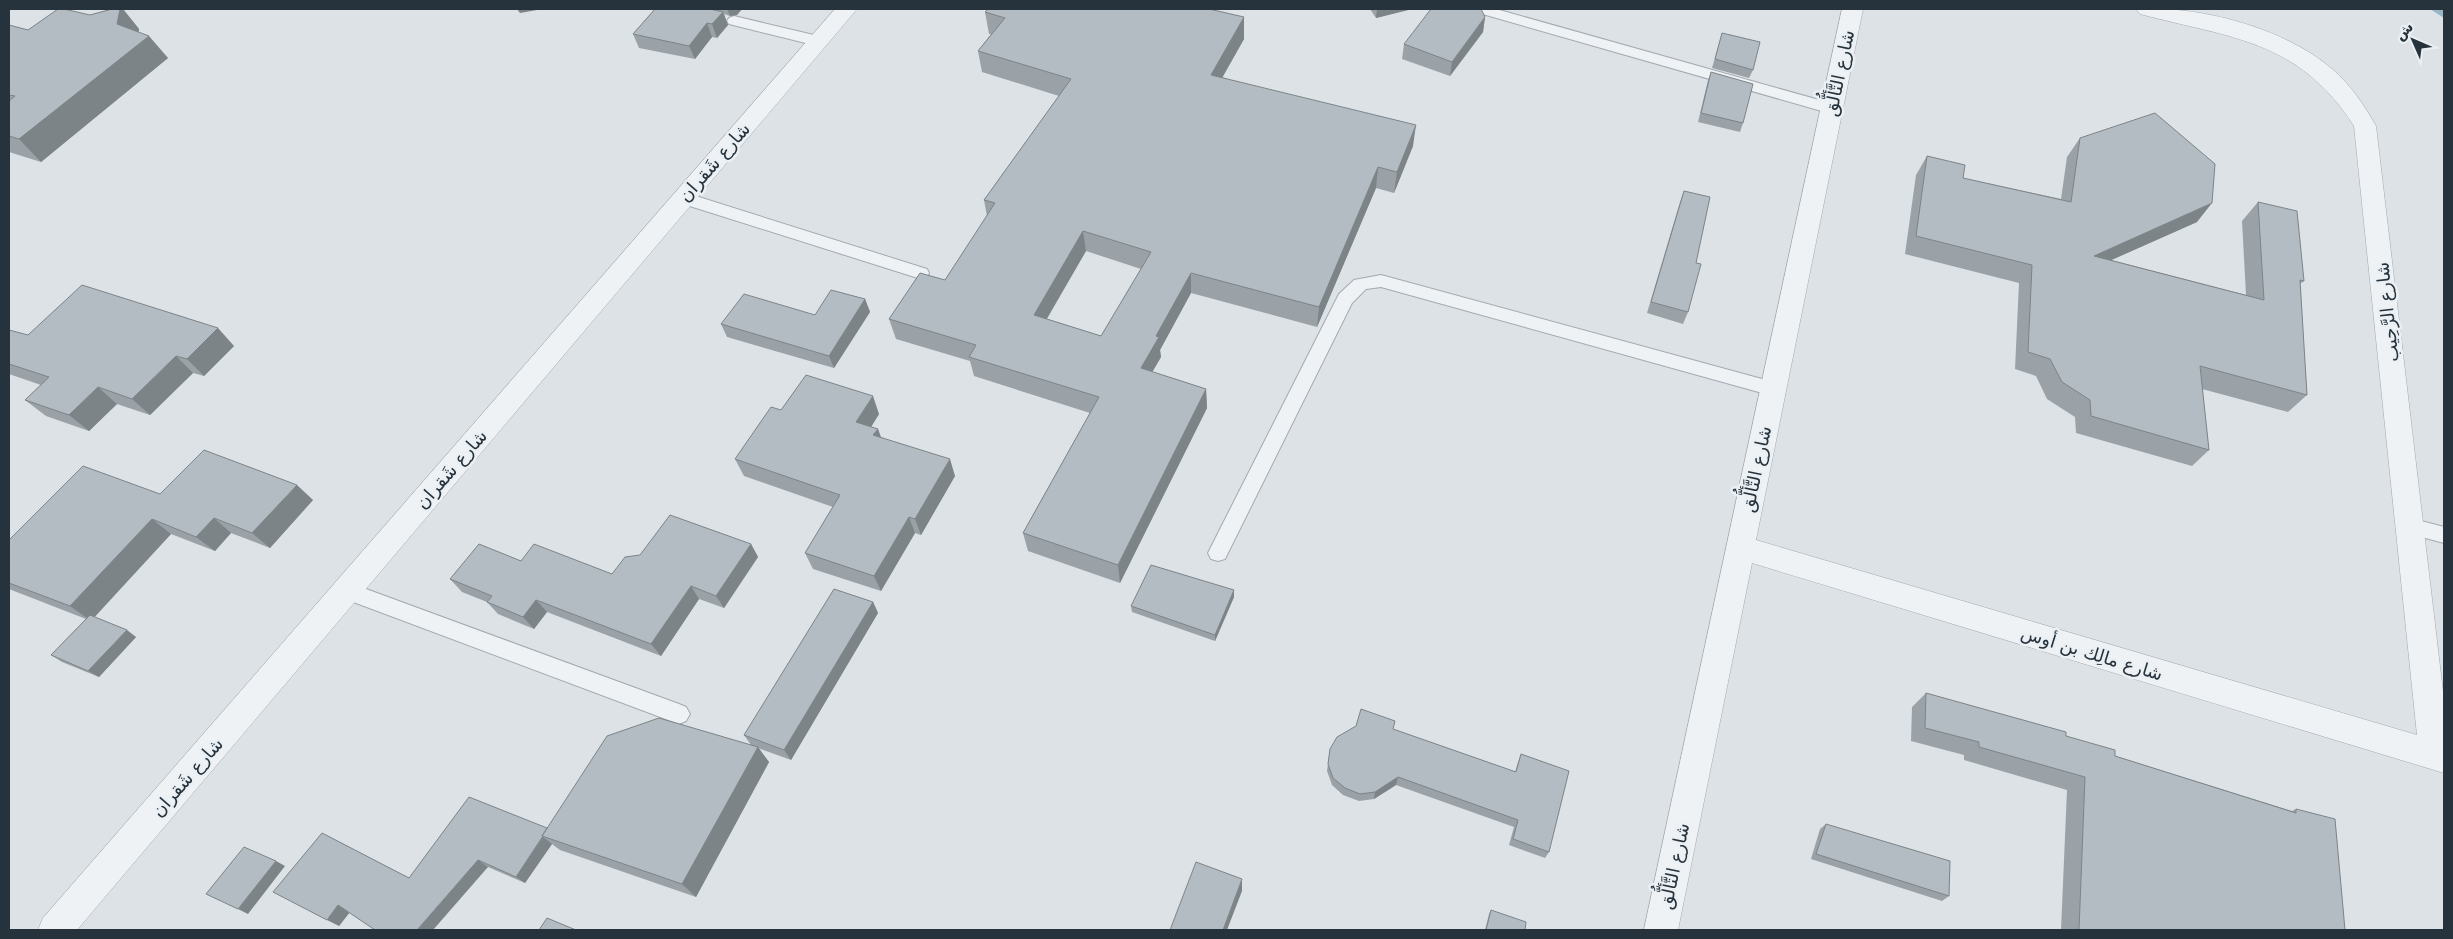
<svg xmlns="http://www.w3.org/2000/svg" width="2453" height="939" font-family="'DejaVu Sans',Vazirmatn,sans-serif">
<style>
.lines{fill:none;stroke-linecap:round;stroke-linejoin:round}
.stream{fill:#96b6c7;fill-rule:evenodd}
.service-casing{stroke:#a2aab0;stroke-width:2}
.minor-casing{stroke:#a2aab0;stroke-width:1}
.service{fill:#eff2f5;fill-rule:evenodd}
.minor{fill:#eff2f5;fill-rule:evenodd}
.wall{fill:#9aa2a8;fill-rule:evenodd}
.shaded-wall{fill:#7d8488}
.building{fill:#b3bcc3;stroke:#7d8488;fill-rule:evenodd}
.labels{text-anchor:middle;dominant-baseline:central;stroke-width:5;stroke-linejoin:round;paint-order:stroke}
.street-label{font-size:18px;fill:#26323c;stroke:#ebf0f4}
</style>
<rect width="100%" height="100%" fill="#dce2e6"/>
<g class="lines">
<path class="stream" d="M2430 9 2444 10V18Z"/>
<defs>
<path id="service" d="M1478 9H1496L1837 105 1840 109 1837 113 1832 114 1479 13Z
M734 16 818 36 825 41 818 46 729 24 727 21 729 18Z
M683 192 927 269 929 273 927 277 921 279 677 202 675 198 677 194Z
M1381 275 1773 382 1779 384 1782 389 1779 394 1773 396 1381 287 1366 289 1352 303 1225 559 1218 561 1211 559 1208 553 1211 547 1339 294 1354 280Z
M2410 518 2444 527V543L2403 532 2400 526 2403 520Z
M347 582 679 704 686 707 690 714 686 721 679 724 340 597 337 591 340 585Z"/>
<path id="minor" d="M835 9H857L77 930H38L43 918Z
M1842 9H1863L1756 540 2417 735 2354 126C2298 39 2230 38 2140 14L2136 9C2198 5 2285 28 2332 69 2351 85 2364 105 2376 126L2444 700V773L1752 563 1678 930H1644Z"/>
</defs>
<use href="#service" class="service-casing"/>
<use href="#minor" class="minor-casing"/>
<use href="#service" class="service"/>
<use href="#minor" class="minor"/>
</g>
<path class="wall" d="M112 9H123L139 29V32L168 58 41 162 9 152V25L28 30 90 15Z
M655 9H742L737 15 730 16 724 14 728 25 717 38 712 37 695 59 639 48 633 34Z
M1370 9H1412L1376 18Z
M985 12 1244 39 1222 77 1413 146 1394 193 1376 188 1317 327 1191 293 1160 350 1161 357 1152 372 1206 389 1207 408 1120 583 1028 551 1023 533 1090 413 974 376 970 361 896 339 889 319 945 280 987 216 984 200 1059 96 982 72 978 51 991 34H989ZM1086 251 1141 269 1101 336 1047 319Z
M1485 17 1483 32 1450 76 1402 59 1404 44Z
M1722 33 1753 70 1749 78 1712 68Z
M1711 72 1743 123 1740 132 1698 122 1708 80Z
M2080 138 2197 222 2111 260 2246 295 2242 221 2258 202 2304 281 2300 284 2307 395 2288 412 2202 389 2209 450 2192 466 2076 433 2075 417 2047 399 2036 376 2015 369 2019 283 1905 254 1916 175 1927 156 1963 178 2061 199 2067 157Z
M1684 191 1696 263 1688 312 1683 324 1647 313 1680 202Z
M865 299 870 312 834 368 727 337 721 324 815 315Z
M9 330 28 335 234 346 204 376 193 373 150 415 117 404 89 431 46 416 25 400 41 385 9 374Z
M781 410 879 414 871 427 878 429 881 437 955 476 921 535 915 533 881 591 813 569 805 553 833 507 744 476 735 459Z
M160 494 313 500 270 548 231 533 215 551 171 534 94 617 136 637 99 677 62 662 51 655 86 619 9 589V540Z
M751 544 758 557 724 608 699 599 661 656 547 612 534 629 498 614 487 602 462 592 450 579 612 574Z
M1234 590V597L1215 641 1132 612 1131 606Z
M873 602 878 613 791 760 758 748 769 762 696 897 560 850 552 844 525 883 488 867 349 913 339 926 322 833 409 878 547 828 751 745 744 735Z
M1926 693 2066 736 2115 756 2292 811 2296 809 2345 930H2061L2067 790 1964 760V755L1911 741 1912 707Z
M1393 729 1515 772 1518 762 1521 754 1549 852 1545 858 1509 845 1514 827 1396 785 1374 799 1359 801 1343 795 1332 785 1327 771 1330 749Z
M1826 824 1949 896 1942 901 1811 859 1820 829Z
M1491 910 1525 930H1485L1489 914Z"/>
<path class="shaded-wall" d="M120 9H123L139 29 135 47 149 36 168 58 41 162 19 139 117 24Z
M517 9H543L520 13Z
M727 9H742L737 15 730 16Z
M1377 9H1412L1376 18Z
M723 12 728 25 717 38 712 24Z
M1244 17V39L1212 96 1211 75Z
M1485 17 1483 32 1450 76 1452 62Z
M707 23 712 37 695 59 689 46Z
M1416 125 1413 146 1394 193 1397 172Z
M1378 167 1376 188 1317 327 1319 307Z
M2212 203 2197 222 2080 274 2094 256Z
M1083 231 1086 251 1037 335 1034 315Z
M1191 273V293L1160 350 1161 357 1143 388 1141 368 1156 336Z
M865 299 870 312 834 368 829 356Z
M218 328 234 346 204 376 187 359Z
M176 356 193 373 150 415 132 399Z
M98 387 117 404 89 431 69 415Z
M1206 389 1207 408 1120 583 1118 565Z
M873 396 879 414 863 440 856 422Z
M878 429 884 447 873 435Z
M950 459 955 476 921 535 915 519Z
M297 485 313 500 270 548 252 533Z
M909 517 915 533 881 591 874 576Z
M214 518 231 533 215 551 196 537Z
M152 519 171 534 91 621 70 606Z
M751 544 758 557 724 608 716 596Z
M691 586 699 599 661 656 651 644Z
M1234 590V597L1215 641V635Z
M536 600 547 612 534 629 523 617Z
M873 602 878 613 791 760 784 750Z
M127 630 136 637 99 677 88 671Z
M758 747 769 762 696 897 682 884Z
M1398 777 1396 785 1374 799 1375 792Z
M543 837 552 844 525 883 516 877Z
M478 860 488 867 433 930H417Z
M276 861 285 866 248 914 238 909Z
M1242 879V891L1227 930H1223Z
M338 905 350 912 339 926 327 920Z"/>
<path class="building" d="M58 9H64L90 15 112 9H120L117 24 149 36 19 139 9 136V101L15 96 9 95V25L28 30Z
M655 9H710L723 12 712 24 707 23 689 46 633 34Z
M988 9H1209L1244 17 1211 75 1416 125 1397 172 1378 167 1319 307 1191 273 1156 336 1159 337 1141 368 1206 389 1118 565 1023 533 1099 397 969 357 976 345 889 319 920 273 945 280 995 203 984 200 1071 79 978 51 1005 18 985 12ZM1083 231 1151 252 1101 336 1034 315Z
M1431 9H1481L1485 17 1452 62 1404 44Z
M1722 33 1760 42 1753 70 1715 59Z
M1711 72 1753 84 1743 123 1701 113Z
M2155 113 2215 164 2212 203 2094 256 2264 300 2258 202 2297 211 2304 281 2300 280 2307 395 2200 366 2209 450 2091 416 2090 400 2062 382 2050 359 2028 352 2032 265 1916 236 1927 156 1965 165 1963 178 2071 202 2080 138Z
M1684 191 1710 197 1696 263 1701 264 1688 312 1651 302Z
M82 285 218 328 187 359 176 356 132 399 98 387 69 415 25 400 49 377 9 364V330L28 335Z
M831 290 865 299 829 356 721 324 744 294 815 315Z
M806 375 873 396 856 422 878 429 873 435 950 459 915 519 909 517 874 576 805 553 840 495 735 459 771 407 781 410Z
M204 450 297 485 252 533 214 518 196 537 152 519 70 606 9 583V540L83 466 160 494Z
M670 515 751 544 716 596 691 586 651 644 536 600 523 617 487 602 492 596 450 579 479 544 521 561 534 544 612 574 625 557 640 555Z
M1151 565 1234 590 1215 635 1131 606Z
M834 589 873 602 784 750 744 735Z
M90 615 127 630 88 671 51 655Z
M1926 693 2066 732V736L2115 750V756L2296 813V809L2335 819 2345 930H2079L2085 777 1979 747V742L1925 728Z
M1361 709 1395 721 1393 729 1516 772 1521 754 1569 771 1549 852 1513 839 1518 820 1398 777 1375 792 1360 794 1345 788 1333 778 1328 764 1330 749 1337 737 1356 726Z
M659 718 758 747 682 884 542 836 607 736Z
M469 797 547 828 542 836H543L516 877 478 860 417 930H375L338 905 327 920 273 892 322 833 409 878Z
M1826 824 1950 861 1949 896 1816 854Z
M244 847 276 861 238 909 206 894Z
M1196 862 1242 879 1223 930H1170Z
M1491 910 1526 922 1525 930H1486Z
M547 918 576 930H539Z"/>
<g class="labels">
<g class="street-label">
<text transform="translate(1839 73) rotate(-78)">شارع التَّألُّق</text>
<text transform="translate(714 162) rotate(-49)">شارع شَقران</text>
<text transform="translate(2387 312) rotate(-96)">شارع الرَّحِيب</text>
<text transform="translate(451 469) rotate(-49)">شارع شَقران</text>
<text transform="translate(1756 469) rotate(-78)">شارع التَّألُّق</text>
<text transform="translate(2092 653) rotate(17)">شارع مالِك بن أوس</text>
<text transform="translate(187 777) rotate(-49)">شارع شَقران</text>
<text transform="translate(1674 866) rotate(-78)">شارع التَّألُّق</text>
</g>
</g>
<rect width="2453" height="939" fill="none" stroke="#26323c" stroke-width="20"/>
<g transform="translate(2413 40) rotate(315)" stroke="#ebf0f4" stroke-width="4" paint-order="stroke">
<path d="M0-4L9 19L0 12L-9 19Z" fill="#26323c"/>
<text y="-8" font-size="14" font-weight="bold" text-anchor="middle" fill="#26323c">ش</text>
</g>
</svg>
